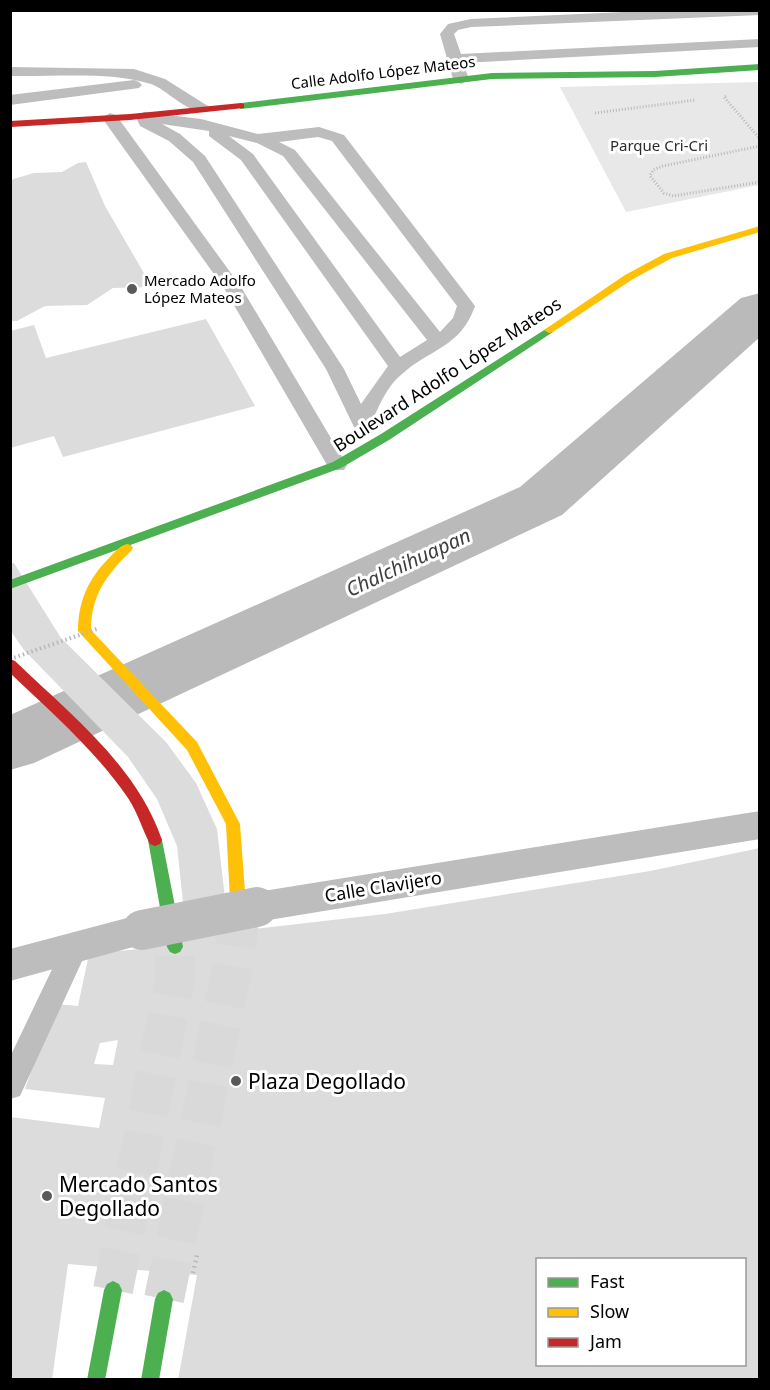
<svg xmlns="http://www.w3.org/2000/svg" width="770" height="1390" font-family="'Noto Sans',sans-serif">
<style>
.green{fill:#e8e8e8}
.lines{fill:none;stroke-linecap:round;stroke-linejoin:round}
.river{fill:#bababa;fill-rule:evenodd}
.building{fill:#dcdcdc;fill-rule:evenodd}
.secondary-tunnel{stroke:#d9d9d9;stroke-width:40;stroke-dasharray:40 20;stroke-linecap:butt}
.path-far1{stroke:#b8b8b8;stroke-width:3;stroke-dasharray:1 2;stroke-linecap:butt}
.path{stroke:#b8b8b8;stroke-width:4.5;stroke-dasharray:1.5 4;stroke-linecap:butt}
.lane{fill:#bdbdbd;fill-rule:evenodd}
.street{fill:#bdbdbd;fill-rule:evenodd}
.fast{fill:#4caf50;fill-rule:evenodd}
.slow{fill:#ffc107;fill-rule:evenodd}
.jam{fill:#c62828;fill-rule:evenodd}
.path-bridge{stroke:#b8b8b8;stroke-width:4;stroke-dasharray:1.5 3;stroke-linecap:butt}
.street-bridge{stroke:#bdbdbd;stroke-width:40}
.poi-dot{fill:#595959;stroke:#fff;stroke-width:2}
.labels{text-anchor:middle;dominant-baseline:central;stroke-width:6;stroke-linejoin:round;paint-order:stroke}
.far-street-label{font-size:15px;fill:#000;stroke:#fff}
.far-park-label{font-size:15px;fill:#2d2d2d;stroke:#fff}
.far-poi-label{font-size:15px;fill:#000;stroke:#fff;text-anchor:start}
.street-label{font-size:18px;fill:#000;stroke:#fff}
.water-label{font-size:20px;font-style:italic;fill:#3e3e3e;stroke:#fff}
.near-poi-label{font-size:21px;fill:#000;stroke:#fff;text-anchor:start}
</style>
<rect width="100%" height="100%" fill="#fff"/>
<path class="green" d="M759 82V185L626 212 560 87Z"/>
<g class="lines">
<path class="river" d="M760 293V337L562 515 34 763 10 770V715L520 487 741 298Z"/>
</g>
<path class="building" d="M86 162 105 206 152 287 113 288 87 305 45 306 17 321H10V180L34 173 62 172 78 163Z
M206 319 255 406 63 457 54 436 10 448V331L34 325 46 358Z
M14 563 61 638 166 742 196 783 217 829 229 932 385 914 650 871 760 848V1380H178L197 1275 68 1264 52 1380H10V1117L99 1128 105 1098 25 1089 55 1004 78 1006 89 954 139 949 187 940 177 846 157 799 128 757 24 650 10 630V564ZM118 1040 113 1065 94 1064 100 1043ZM538 1260H744V1364H538Z"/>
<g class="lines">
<path class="secondary-tunnel" d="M113 1290 175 979V947
M164 1299 234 959 239 919"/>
<path class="path-far1" d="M726 96 724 97 760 139
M595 113 696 100
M760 146 663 166 653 170 650 176 664 193 673 196 760 182"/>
<path class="path" d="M193 1273 197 1255"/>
<path class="lane" d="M668 10H760V15L471 27 458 30 454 34 461 54 760 39V47L463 63 469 79 461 84 453 79 440 34 448 24 471 19Z
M10 67 134 69 165 79 211 108 208 111C189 116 168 90 151 84 110 71 54 77 10 76Z
M134 80 139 82 142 85 139 88 10 105V95Z
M144 112 201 119 258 134 319 127 344 135 472 302 475 306C460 348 431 348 402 374 387 386 380 404 372 421L378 427 375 431 368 433 354 427 326 369 193 162 169 141 140 126 136 117ZM162 124 209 131V136L241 160 388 366 361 404 344 369 205 156 180 134ZM229 136 257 143 283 156 427 340 400 357 253 154ZM318 137 332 141 457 306 453 318 440 332 295 150 279 142Z
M110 113 116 115 241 287 347 465 344 470H330L224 288 102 118Z
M76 935 85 938 89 946 20 1096 10 1099V1057L67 938Z"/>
<path class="street" d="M760 811V839L257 922 244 918 239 907 244 896 257 892Z
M142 914 155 919 161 930 155 941 10 981V949Z"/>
<path class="fast" d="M760 64V70L655 77 492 79 241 109 236 106 241 103 492 73 655 71Z
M549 327 554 330 553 332 389 440 341 468 10 589V580L333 462 381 434Z
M155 834 160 836 162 840 183 947 180 952 175 954 170 952 167 947 148 840 150 836Z
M113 1281 119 1284 122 1290 105 1380H87L104 1290 107 1284Z
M164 1290 170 1293 173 1299 159 1380H141L155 1299 158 1293Z"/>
<path class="slow" d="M760 226V232L672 258 633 279 553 332 549 333 544 330 625 275 664 254Z
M127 544 131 545 133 548 131 551C107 574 91 595 91 630L197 742 240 824 247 919 244 924 239 925 234 924 231 919 226 824 187 750 78 631C78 602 88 579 109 558 114 553 119 546 127 544Z"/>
<path class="jam" d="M241 103 244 104V108L130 120 10 127V121L130 114Z
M10 659 15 661C70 714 137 766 162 840L160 844 155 846 150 844C142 829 138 813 128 798 96 751 51 712 10 673Z"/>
<path class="path-bridge" d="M10 659 97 629"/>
<path class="street-bridge" d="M142 930 257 907"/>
</g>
<g class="poi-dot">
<circle cx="132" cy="289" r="6"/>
<circle cx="236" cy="1081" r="6"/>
<circle cx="47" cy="1196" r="6"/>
</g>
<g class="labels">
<g class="far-street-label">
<text transform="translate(383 72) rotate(-7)">Calle Adolfo López Mateos</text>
</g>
<g class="far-park-label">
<text x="659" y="145">Parque Cri-Cri</text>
</g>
<g class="far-poi-label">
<text x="144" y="280">Mercado Adolfo<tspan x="144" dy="17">López Mateos</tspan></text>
</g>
<g class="street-label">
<text transform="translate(447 374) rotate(-33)">Boulevard Adolfo López Mateos</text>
<text transform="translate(383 886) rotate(-9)">Calle Clavijero</text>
</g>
<g class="water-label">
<text transform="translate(408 562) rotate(-25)">Chalchihuapan</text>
</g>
<g class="near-poi-label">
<text x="248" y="1081">Plaza Degollado</text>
<text x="59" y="1184">Mercado Santos<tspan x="59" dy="24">Degollado</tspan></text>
</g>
</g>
<rect width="770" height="1390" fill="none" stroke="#000000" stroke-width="24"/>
<rect x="536" y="1258" width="210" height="108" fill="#ffffff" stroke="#999999" stroke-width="1.5"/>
<rect x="548" y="1278" width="30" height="9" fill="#4caf50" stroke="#999999" stroke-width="1.5"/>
<text x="590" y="1288" font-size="18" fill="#000000">Fast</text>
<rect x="548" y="1308" width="30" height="9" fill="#ffc107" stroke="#999999" stroke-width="1.5"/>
<text x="590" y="1318" font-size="18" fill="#000000">Slow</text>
<rect x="548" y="1338" width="30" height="9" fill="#c62828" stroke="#999999" stroke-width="1.5"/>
<text x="590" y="1348" font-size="18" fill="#000000">Jam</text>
</svg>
